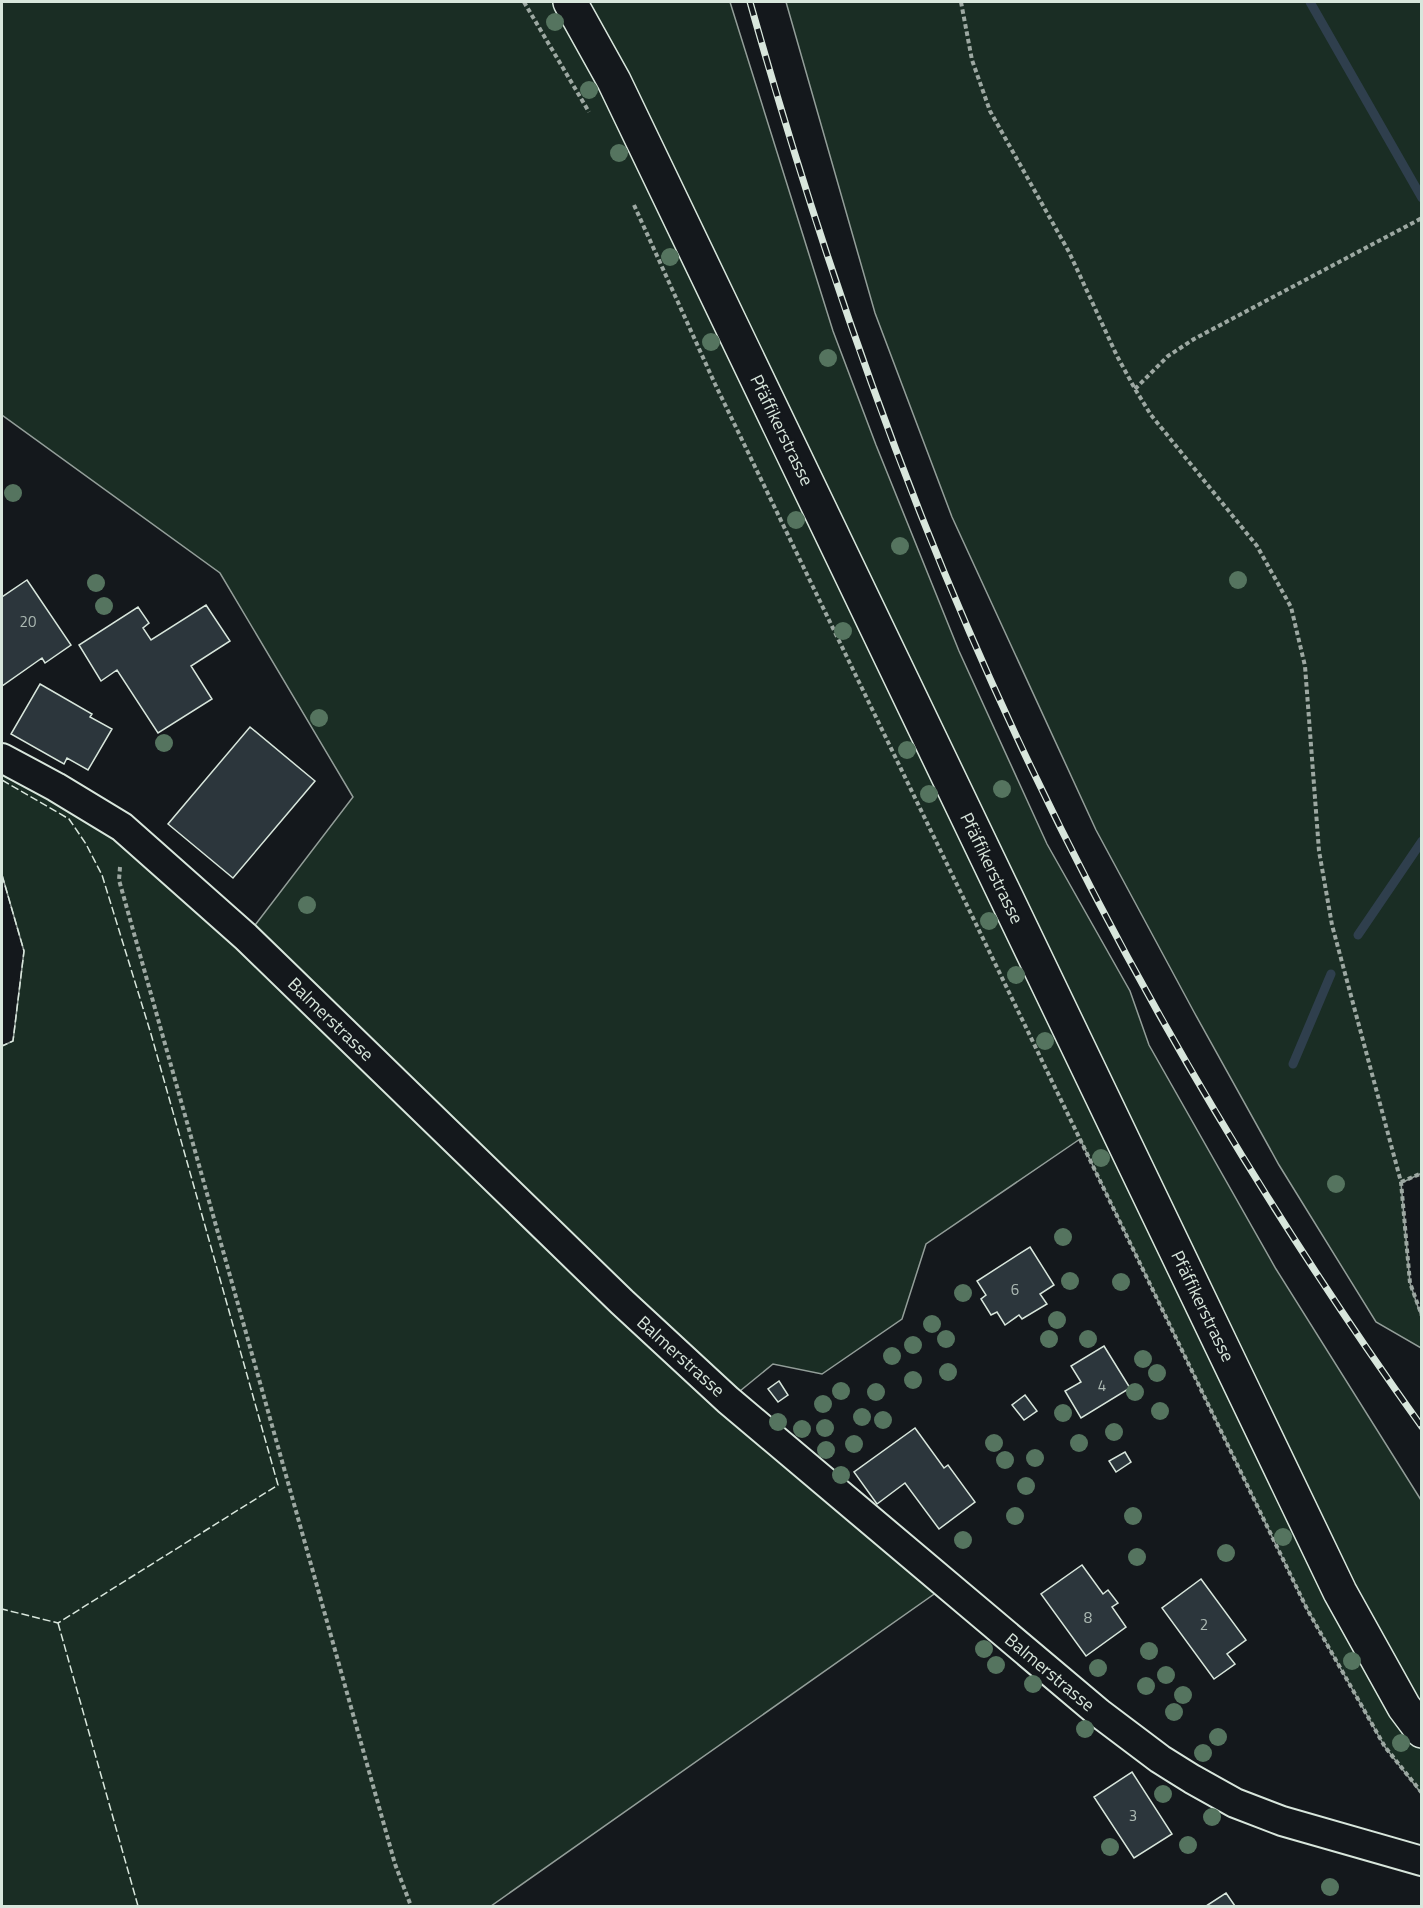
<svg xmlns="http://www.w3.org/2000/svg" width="1423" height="1908" font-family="'Titillium Web',sans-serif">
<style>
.green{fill:#1a2d24;stroke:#939e99;stroke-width:1.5}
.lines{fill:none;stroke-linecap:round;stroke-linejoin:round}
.stream{stroke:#2f3f4d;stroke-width:9}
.building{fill:#2c363c;stroke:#d8e6dc;stroke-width:1.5}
.minor-casing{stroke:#d8e6dc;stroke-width:32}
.secondary-casing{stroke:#d8e6dc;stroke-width:36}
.path{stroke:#9da8a2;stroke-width:4;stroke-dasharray:4.5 3;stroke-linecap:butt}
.minor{stroke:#14181c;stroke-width:28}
.secondary{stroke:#14181c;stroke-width:33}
.rail-casing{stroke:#d8e6dc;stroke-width:7}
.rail{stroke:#14181c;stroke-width:4.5;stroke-dasharray:14;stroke-linecap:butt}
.fence{stroke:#d8e6dc;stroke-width:1.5;stroke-dasharray:8 3;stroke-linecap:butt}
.tree{fill:#55745f}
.labels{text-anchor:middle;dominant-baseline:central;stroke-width:4.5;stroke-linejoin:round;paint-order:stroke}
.number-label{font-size:15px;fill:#adbab4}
.street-label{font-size:18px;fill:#d8e6dc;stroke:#14181c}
</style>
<rect width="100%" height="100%" fill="#14181c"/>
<path class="green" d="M2 2H730L833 331 876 445 959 651 1047 844 1130 991 1149 1045 1276 1269 1421 1500V1793L1385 1747 1307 1609 1080 1139 926 1244 902 1319 822 1374 773 1364 729 1400 947 1585 491 1906H2V1046L13 1041 24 951 2 875V758L56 787 246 937 353 797 220 573 2 415Z
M786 2H1421L1422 1173 1401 1183 1410 1283 1421 1316V1348L1376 1322 1279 1165 1194 1012 1096 830 952 517 875 313Z"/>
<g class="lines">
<path class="stream" d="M1310 2 1422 198
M1358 935 1422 841
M1293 1064 1331 974"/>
</g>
<path class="building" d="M27 580 71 645 45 663 42 658 2 686V597Z
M206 605 230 641 191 666 212 699 158 733 117 670 101 681 79 645 138 607 149 623 143 628 151 640Z
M40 684 92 714 90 717 112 729 88 770 67 758 64 764 11 734Z
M250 727 315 781 233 878 168 824Z
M1030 1247 1054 1285 1040 1294 1047 1304 1022 1319 1019 1315 1005 1325 997 1312 991 1315 981 1299 986 1295 977 1281Z
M1104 1346 1130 1388 1081 1418 1065 1391 1081 1382 1071 1366Z
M779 1381 788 1395 778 1402 768 1389Z
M1025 1395 1037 1411 1024 1420 1012 1405Z
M915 1428 944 1468 948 1465 975 1502 939 1529 905 1483 877 1504 854 1472Z
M1125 1452 1131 1462 1116 1472 1109 1461Z
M1082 1565 1103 1594 1108 1590 1118 1603 1112 1607 1126 1627 1086 1656 1041 1594Z
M1201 1579 1246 1640 1227 1654 1235 1664 1214 1679 1162 1608Z
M1132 1772 1172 1834 1134 1858 1094 1797Z
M1226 1893 1235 1906H1206Z"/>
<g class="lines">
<defs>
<path id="minor" d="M2 758 56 787 122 827 246 937 622 1302 728 1400 1099 1713 1160 1759 1192 1779 1235 1803 1282 1821 1422 1861"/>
<path id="secondary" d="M570 2 614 81 1340 1592 1404 1707 1422 1731"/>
</defs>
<use href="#minor" class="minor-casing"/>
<use href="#secondary" class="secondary-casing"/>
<path class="path" d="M524 2 589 112
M961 2 972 60 990 111 1069 252 1117 356 1135 389 1151 415 1257 546 1291 607 1305 666 1319 851 1332 925 1401 1182 1410 1283 1422 1316
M634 205 715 384 1307 1609 1385 1747 1422 1793
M1135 389 1168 356 1194 339 1422 218
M120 867 119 880 395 1864 411 1906
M1401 1182 1422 1173"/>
<use href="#minor" class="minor"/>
<use href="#secondary" class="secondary"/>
<defs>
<path id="rail" d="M750 2C799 176 855 347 921 515 1049 838 1220 1145 1422 1427"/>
</defs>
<use href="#rail" class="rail-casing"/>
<use href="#rail" class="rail"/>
<path class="fence" d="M2 780 69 819 86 844 102 875 151 1034 278 1485 58 1623 2 1609
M2 875 24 951 13 1041 2 1046
M58 1623 138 1906"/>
</g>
<g class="tree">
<circle cx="555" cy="22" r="9"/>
<circle cx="589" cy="90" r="9"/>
<circle cx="619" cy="153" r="9"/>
<circle cx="670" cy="257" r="9"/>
<circle cx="711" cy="342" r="9"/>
<circle cx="828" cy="358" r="9"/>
<circle cx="13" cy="493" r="9"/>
<circle cx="796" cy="520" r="9"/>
<circle cx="900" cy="546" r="9"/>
<circle cx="1238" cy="580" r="9"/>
<circle cx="96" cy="583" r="9"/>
<circle cx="104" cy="606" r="9"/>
<circle cx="843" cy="631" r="9"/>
<circle cx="319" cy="718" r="9"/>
<circle cx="164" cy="743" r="9"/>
<circle cx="907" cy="750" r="9"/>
<circle cx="1002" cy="789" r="9"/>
<circle cx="929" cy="794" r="9"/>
<circle cx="307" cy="905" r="9"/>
<circle cx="989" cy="921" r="9"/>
<circle cx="1016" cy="975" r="9"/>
<circle cx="1045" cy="1041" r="9"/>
<circle cx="1101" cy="1158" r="9"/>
<circle cx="1336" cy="1184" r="9"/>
<circle cx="1063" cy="1237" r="9"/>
<circle cx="1070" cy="1281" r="9"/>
<circle cx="1121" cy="1282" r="9"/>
<circle cx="963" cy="1293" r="9"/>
<circle cx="1057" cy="1320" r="9"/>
<circle cx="932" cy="1324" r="9"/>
<circle cx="946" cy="1339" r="9"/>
<circle cx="1049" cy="1339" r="9"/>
<circle cx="1088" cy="1339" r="9"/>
<circle cx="913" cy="1345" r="9"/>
<circle cx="892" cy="1356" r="9"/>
<circle cx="1143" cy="1359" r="9"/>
<circle cx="948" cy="1372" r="9"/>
<circle cx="1157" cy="1373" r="9"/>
<circle cx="913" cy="1380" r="9"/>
<circle cx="841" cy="1391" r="9"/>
<circle cx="876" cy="1392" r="9"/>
<circle cx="1135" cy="1392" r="9"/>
<circle cx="823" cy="1404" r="9"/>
<circle cx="1160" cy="1411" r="9"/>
<circle cx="1063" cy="1413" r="9"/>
<circle cx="862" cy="1417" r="9"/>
<circle cx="883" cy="1420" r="9"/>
<circle cx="778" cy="1422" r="9"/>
<circle cx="825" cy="1428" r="9"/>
<circle cx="802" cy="1429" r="9"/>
<circle cx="1114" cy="1432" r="9"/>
<circle cx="994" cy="1443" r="9"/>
<circle cx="1079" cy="1443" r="9"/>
<circle cx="854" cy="1444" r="9"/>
<circle cx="826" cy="1450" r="9"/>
<circle cx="1035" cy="1458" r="9"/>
<circle cx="1005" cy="1460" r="9"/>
<circle cx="841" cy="1475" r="9"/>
<circle cx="1026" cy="1486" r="9"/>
<circle cx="1015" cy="1516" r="9"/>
<circle cx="1133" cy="1516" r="9"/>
<circle cx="1283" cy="1537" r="9"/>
<circle cx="963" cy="1540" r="9"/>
<circle cx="1226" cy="1553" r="9"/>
<circle cx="1137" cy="1557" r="9"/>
<circle cx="984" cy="1649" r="9"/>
<circle cx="1149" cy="1651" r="9"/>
<circle cx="1352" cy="1661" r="9"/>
<circle cx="996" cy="1665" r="9"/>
<circle cx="1098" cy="1668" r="9"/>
<circle cx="1166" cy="1675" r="9"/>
<circle cx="1033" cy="1684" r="9"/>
<circle cx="1146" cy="1686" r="9"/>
<circle cx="1183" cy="1695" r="9"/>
<circle cx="1174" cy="1712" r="9"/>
<circle cx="1085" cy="1729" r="9"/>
<circle cx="1218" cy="1737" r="9"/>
<circle cx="1401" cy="1743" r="9"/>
<circle cx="1203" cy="1753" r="9"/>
<circle cx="1163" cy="1794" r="9"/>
<circle cx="1212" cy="1817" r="9"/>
<circle cx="1188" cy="1845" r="9"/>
<circle cx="1110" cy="1847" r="9"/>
<circle cx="1330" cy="1887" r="9"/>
</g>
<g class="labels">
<g class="number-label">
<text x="28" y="621">20</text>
<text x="1015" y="1289">6</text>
<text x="1102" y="1385">4</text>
<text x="1088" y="1617">8</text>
<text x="1204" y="1624">2</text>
<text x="1133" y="1815">3</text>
</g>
<g class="street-label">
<text transform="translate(782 430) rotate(64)">Pfäffikerstrasse</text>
<text transform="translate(992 868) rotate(64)">Pfäffikerstrasse</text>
<text transform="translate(331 1019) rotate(44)">Balmerstrasse</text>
<text transform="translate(1203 1306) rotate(64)">Pfäffikerstrasse</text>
<text transform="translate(681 1356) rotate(42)">Balmerstrasse</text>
<text transform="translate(1050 1672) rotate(40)">Balmerstrasse</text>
</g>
</g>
<rect width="1423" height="1908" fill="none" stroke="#d8e6dc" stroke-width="6"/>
</svg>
